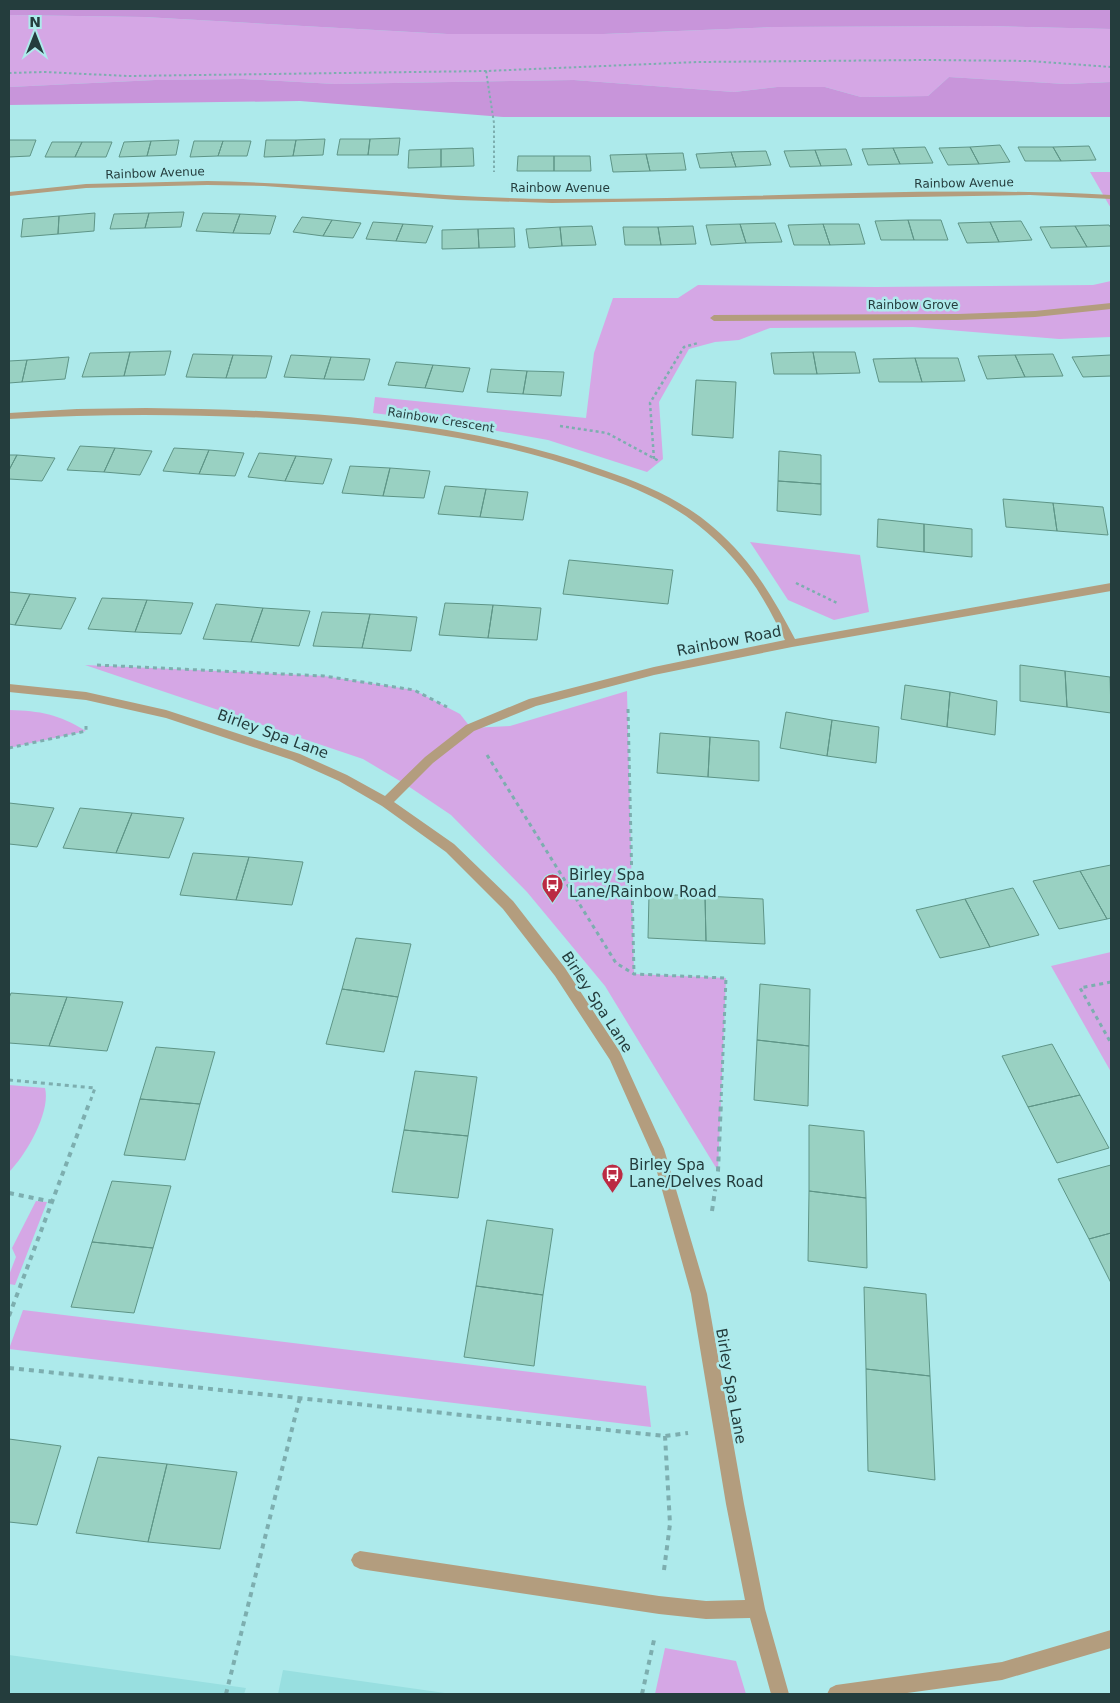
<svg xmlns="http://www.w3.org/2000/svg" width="1120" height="1703" font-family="'DejaVu Sans',sans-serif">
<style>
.built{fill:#98dfe0}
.green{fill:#d5a7e5}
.forest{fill:#c895da}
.building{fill:#99d1c2;stroke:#5e9587}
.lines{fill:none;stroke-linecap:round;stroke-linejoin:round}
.path-far3{stroke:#7daeaf;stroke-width:2;stroke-dasharray:2.5 2.5;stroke-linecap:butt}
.path-far2{stroke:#7daeaf;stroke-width:2.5;stroke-dasharray:3 3;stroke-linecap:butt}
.path-far1{stroke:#7daeaf;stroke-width:3;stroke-dasharray:4 4;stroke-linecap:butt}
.path{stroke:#7daeaf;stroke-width:4;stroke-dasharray:5 5;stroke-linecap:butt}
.minor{fill:#b39d7e;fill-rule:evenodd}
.labels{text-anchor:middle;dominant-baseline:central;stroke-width:5;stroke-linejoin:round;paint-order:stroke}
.far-street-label{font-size:12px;fill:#243d3d;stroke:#adeaeb}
.street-label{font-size:15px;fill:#243d3d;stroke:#adeaeb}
.poi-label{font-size:15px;fill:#243d3d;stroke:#adeaeb;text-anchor:start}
</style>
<rect width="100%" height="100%" fill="#adeaeb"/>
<path class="built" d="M9 1655 246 1688 244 1694H9Z
M283 1670 452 1694H278Z"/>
<path class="green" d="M9 15 144 17 447 34H604L774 27 990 26 1111 29V82L1066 84 949 77 928 96 861 97 825 87H777L734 92 574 80 335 84 243 79 155 80 9 87Z
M1090 172H1111V208L1109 205Z
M1111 281V337L1059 339 913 327 770 328 739 340 715 342 689 349 659 402 663 459 647 472 548 440 447 422 373 413 375 397 586 418 594 353 613 298H678L698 285 876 287 1093 285Z
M750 542 860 555 869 612 834 620 788 600Z
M85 665 324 676 414 690 460 714 471 728 510 726 627 691 634 974 726 978 718 1171 605 986 527 892 451 815 405 784 363 759Z
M9 710C41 711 58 714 86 731L9 748Z
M1111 952V1072L1051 966Z
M9 1085 45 1088C51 1112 26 1155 9 1172Z
M36 1201 47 1202 15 1285 9 1284V1275L16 1257 12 1248Z
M23 1310 646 1386 651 1427 9 1349Z
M665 1648 736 1661 746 1694H655Z"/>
<path class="forest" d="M9 9H1111V29L990 26 774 27 604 34H447L144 17 9 15Z
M949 77 1066 84 1111 82V117H503L300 101 9 105V87L155 80 243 79 335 84 574 80 734 92 777 87H825L861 97 928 96Z"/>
<path class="building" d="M400 138 398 155H368L370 139Z
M325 139 323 155 293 156 296 140Z
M340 139H370L368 155H337Z
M9 140H36L30 156 9 157Z
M179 140 176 155 147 156 151 141Z
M266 140H296L293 156 264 157Z
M151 141 147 156 119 157 124 142Z
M194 141H223L218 156 190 157Z
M223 141H251L247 156H218Z
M52 142H82L75 157H45Z
M82 142H112L106 157H75Z
M1000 145 1010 162 979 164 970 147Z
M1089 146 1096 160 1061 161 1053 147Z
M925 147 933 163 900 164 893 148Z
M970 147 979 164 948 165 939 148Z
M1018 147H1053L1061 161H1025Z
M473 148 474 166 441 167V149Z
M893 148 900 164 868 165 862 149Z
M441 149V167L408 168 409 150Z
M846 149 852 165 821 166 815 150Z
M815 150 821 166 790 167 784 151Z
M766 151 771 165 736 167 731 152Z
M731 152 736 167 700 168 696 154Z
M683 153 686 170 650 171 646 154Z
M646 154 650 171 613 172 610 155Z
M518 156H554V171H517Z
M554 156H590L591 171H554Z
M184 212 181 227 145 228 149 213Z
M95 213 94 231 58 234 59 216Z
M149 213 145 228 110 229 114 214Z
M203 213 240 214 233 233 196 231Z
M240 214 276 216 270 234 233 233Z
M59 216 58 234 21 237 23 219Z
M302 217 332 220 323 236 293 232Z
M332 220 361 223 353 238 323 236Z
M908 220H941L948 240H914Z
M908 220 914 240H881L875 221Z
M1021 221 1032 240 999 242 990 222Z
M373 222 403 224 396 241 366 239Z
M990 222 999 242 967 243 958 223Z
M775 223 782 242 746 243 740 224Z
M403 224 433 226 426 243 396 241Z
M740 224 746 243 711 245 706 225Z
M823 224H859L865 244 830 245Z
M823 224 830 245H794L788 225Z
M1109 225 1111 228V246L1087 247 1075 226Z
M592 226 596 245 562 246 560 227Z
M693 226 696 244 661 245 658 227Z
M1075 226 1087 247 1051 248 1040 227Z
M560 227 562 246 529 248 526 229Z
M623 227H658L661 245H625Z
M514 228 515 247 479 248 478 229Z
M478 229 479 248 442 249V230Z
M171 351 165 375 124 376 130 352Z
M130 352 124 376 82 377 90 353Z
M813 352H855L860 373 817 374Z
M813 352 817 374H774L771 353Z
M193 354 233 355 226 378 186 377Z
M1053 354 1063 376 1025 377 1015 355Z
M233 355 272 356 266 378H226Z
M291 355 331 357 324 379 284 377Z
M1015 355 1025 377 987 379 978 356Z
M1111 355V376L1083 377 1072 357Z
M69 357 65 379 22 382 27 360Z
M331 357 370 359 364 380 324 379Z
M915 358H958L965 381 922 382Z
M915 358 922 382H879L873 359Z
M27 360 22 382 9 383V361Z
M396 362 433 365 425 388 388 385Z
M433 365 470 368 463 392 425 388Z
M491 369 527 371 523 394 487 392Z
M527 371 564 372 561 396 523 394Z
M696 380 736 382 733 438 692 435Z
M80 446 115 448 104 472 67 470Z
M115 448 152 451 140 475 104 472Z
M174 448 209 450 199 474 163 471Z
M209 450 244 453 235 476 199 474Z
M779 451 821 455V484L778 481Z
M259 453 296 456 285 481 248 477Z
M9 455H17L9 470Z
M17 455 55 458 42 481 9 479V470Z
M296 456 332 459 323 484 285 481Z
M350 466 390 468 383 496 342 493Z
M390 468 430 471 424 498 383 496Z
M778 481 821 484V515L777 511Z
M445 486 486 489 480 517 438 514Z
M486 489 528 492 523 520 480 517Z
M1003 499 1053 503 1057 531 1006 527Z
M1053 503 1103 507 1108 535 1057 531Z
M878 519 924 524V552L877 547Z
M924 524 972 529V557L924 552Z
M569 560 673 570 668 604 563 594Z
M9 592 30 594 15 625 9 624Z
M30 594 76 598 61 629 15 625Z
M102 598 147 600 135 632 88 629Z
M147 600 193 603 181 634 135 632Z
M445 603 493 605 488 638 439 635Z
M216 604 263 608 251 642 203 639Z
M493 605 541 608 537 640 488 638Z
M263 608 310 611 299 646 251 642Z
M322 612 370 614 362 648 313 646Z
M370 614 417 617 411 651 362 648Z
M1020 665 1065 671 1067 707 1020 701Z
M1065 671 1110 677 1111 713 1067 707Z
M905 685 950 692 947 727 901 719Z
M950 692 997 701 995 735 947 727Z
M786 712 832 720 827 756 780 748Z
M832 720 879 727 876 763 827 756Z
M660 733 710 737 708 777 657 773Z
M710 737 759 741V781L708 777Z
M9 803 54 808 37 847 9 844Z
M80 808 132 813 116 853 63 848Z
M132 813 184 818 169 858 116 853Z
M193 853 249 857 236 900 180 895Z
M249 857 303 862 292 905 236 900Z
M1111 865V918L1107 919 1080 871Z
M1080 871 1107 919 1059 929 1033 881Z
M1013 888 1039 935 990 947 965 899Z
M649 894 705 896 706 941 648 938Z
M705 896 763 899 765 944 706 941Z
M965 899 990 947 940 958 916 910Z
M356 938 411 944 398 997 342 989Z
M760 984 810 989 809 1046 757 1040Z
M342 989 398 997 384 1052 326 1044Z
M11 993 67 997 49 1046 9 1043V998Z
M67 997 123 1002 107 1051 49 1046Z
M757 1040 809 1046 808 1106 754 1100Z
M1052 1044 1080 1095 1028 1107 1002 1056Z
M156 1047 215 1052 200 1104 140 1099Z
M415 1071 477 1077 468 1136 404 1130Z
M1080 1095 1109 1148 1057 1163 1028 1107Z
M140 1099 200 1104 185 1160 124 1155Z
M809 1125 864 1131 866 1198 809 1191Z
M404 1130 468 1136 458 1198 392 1192Z
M1111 1165V1233L1089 1239 1058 1179Z
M112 1181 171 1186 153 1248 92 1242Z
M809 1191 866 1198 867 1268 808 1261Z
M487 1220 553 1229 543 1295 476 1286Z
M1111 1233V1283L1089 1239Z
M92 1242 153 1248 134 1313 71 1307Z
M476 1286 543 1295 534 1366 464 1357Z
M864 1287 926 1294 930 1376 866 1369Z
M866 1369 930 1376 935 1480 868 1471Z
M9 1439 61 1446 37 1525 9 1522Z
M98 1457 167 1464 148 1542 76 1533Z
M167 1464 237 1472 220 1549 148 1542Z"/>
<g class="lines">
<path class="path-far3" d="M486 71 494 123V172
M9 73 44 72 128 76 486 71 698 62 927 60 1030 61 1111 67"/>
<path class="path-far2" d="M560 426 607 433 659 461
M654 459 650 403 684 347 698 343
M796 583 837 603"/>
<path class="path-far1" d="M97 665 324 676 414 690 447 707
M628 709 634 974
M9 748 86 731V726
M487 755 616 963 634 974 726 978 721 1102
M1111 982 1080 988 1111 1043
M9 1080 95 1088 90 1102"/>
<path class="path" d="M9 1193 53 1202
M712 1211 718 1171 721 1101
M9 1316 90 1101
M9 1368 665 1436 688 1433
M664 1570 670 1524 665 1436
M226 1694 300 1397
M642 1694 654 1640"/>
<path class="minor" d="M207 181C322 183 437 198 552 199 738 200 925 185 1111 195V199L1030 195 552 203 457 200 264 186 207 185 86 188 9 196V192L86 184Z
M1111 303V309L1035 317 958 320 714 321 710 318 714 315 958 314 1035 311Z
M146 408C299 410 458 418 603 470 642 483 682 500 713 527 751 559 772 596 795 639L1111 583V591L792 647 654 675 536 706 474 731 433 763 394 802 454 844 513 901 565 968 620 1052 664 1149 707 1294 744 1504 765 1609 789 1694H771L750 1618 706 1619 659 1614 360 1569 354 1566 351 1560 354 1554 360 1551 659 1596 706 1601 745 1600 726 1504 691 1294 652 1154 610 1060 555 976 503 909 446 852 382 806 339 781 292 760 166 718 86 700 9 692V684L86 692 166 710 300 754 347 775 385 796 425 757 466 725 529 699 654 667 785 640C778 627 771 612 763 599 747 571 723 545 698 525 668 501 631 486 595 474 501 440 403 427 305 420 205 414 108 413 9 419V413L77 409Z
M1111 1630V1648L1002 1680 900 1694H827L830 1688 836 1685 1002 1662Z"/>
</g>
<defs>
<symbol id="bus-pin" viewBox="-11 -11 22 30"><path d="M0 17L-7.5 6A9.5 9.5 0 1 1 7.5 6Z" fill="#bb2a43" stroke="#adeaeb"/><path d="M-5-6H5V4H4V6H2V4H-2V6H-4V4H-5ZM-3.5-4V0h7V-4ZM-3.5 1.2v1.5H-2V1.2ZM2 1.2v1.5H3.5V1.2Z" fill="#fff"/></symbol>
</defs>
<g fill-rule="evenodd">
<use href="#bus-pin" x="540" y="872" width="25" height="34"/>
<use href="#bus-pin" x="600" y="1162" width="25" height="34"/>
</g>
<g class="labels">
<g class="far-street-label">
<text transform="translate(155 173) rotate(-2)">Rainbow Avenue</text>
<text transform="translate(964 183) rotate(-1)">Rainbow Avenue</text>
<text x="560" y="188">Rainbow Avenue</text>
<text x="913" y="305">Rainbow Grove</text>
<text transform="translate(441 420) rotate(9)">Rainbow Crescent</text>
</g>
<g class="street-label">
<text transform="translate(729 641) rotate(-11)">Rainbow Road</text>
<text transform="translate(273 734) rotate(20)">Birley Spa Lane</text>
<text transform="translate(597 1002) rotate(57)">Birley Spa Lane</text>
<text transform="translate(731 1386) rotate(80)">Birley Spa Lane</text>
</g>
<g class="poi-label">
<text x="569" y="875">Birley Spa<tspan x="569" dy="17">Lane/Rainbow Road</tspan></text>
<text x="629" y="1165">Birley Spa<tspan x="629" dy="17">Lane/Delves Road</tspan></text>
</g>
</g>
<rect width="1120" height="1703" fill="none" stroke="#243d3d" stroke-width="20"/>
<g transform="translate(35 35)" stroke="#adeaeb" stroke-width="4" paint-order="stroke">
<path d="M0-4L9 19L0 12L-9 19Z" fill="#243d3d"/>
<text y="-8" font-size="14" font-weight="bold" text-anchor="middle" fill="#243d3d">N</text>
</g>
</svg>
